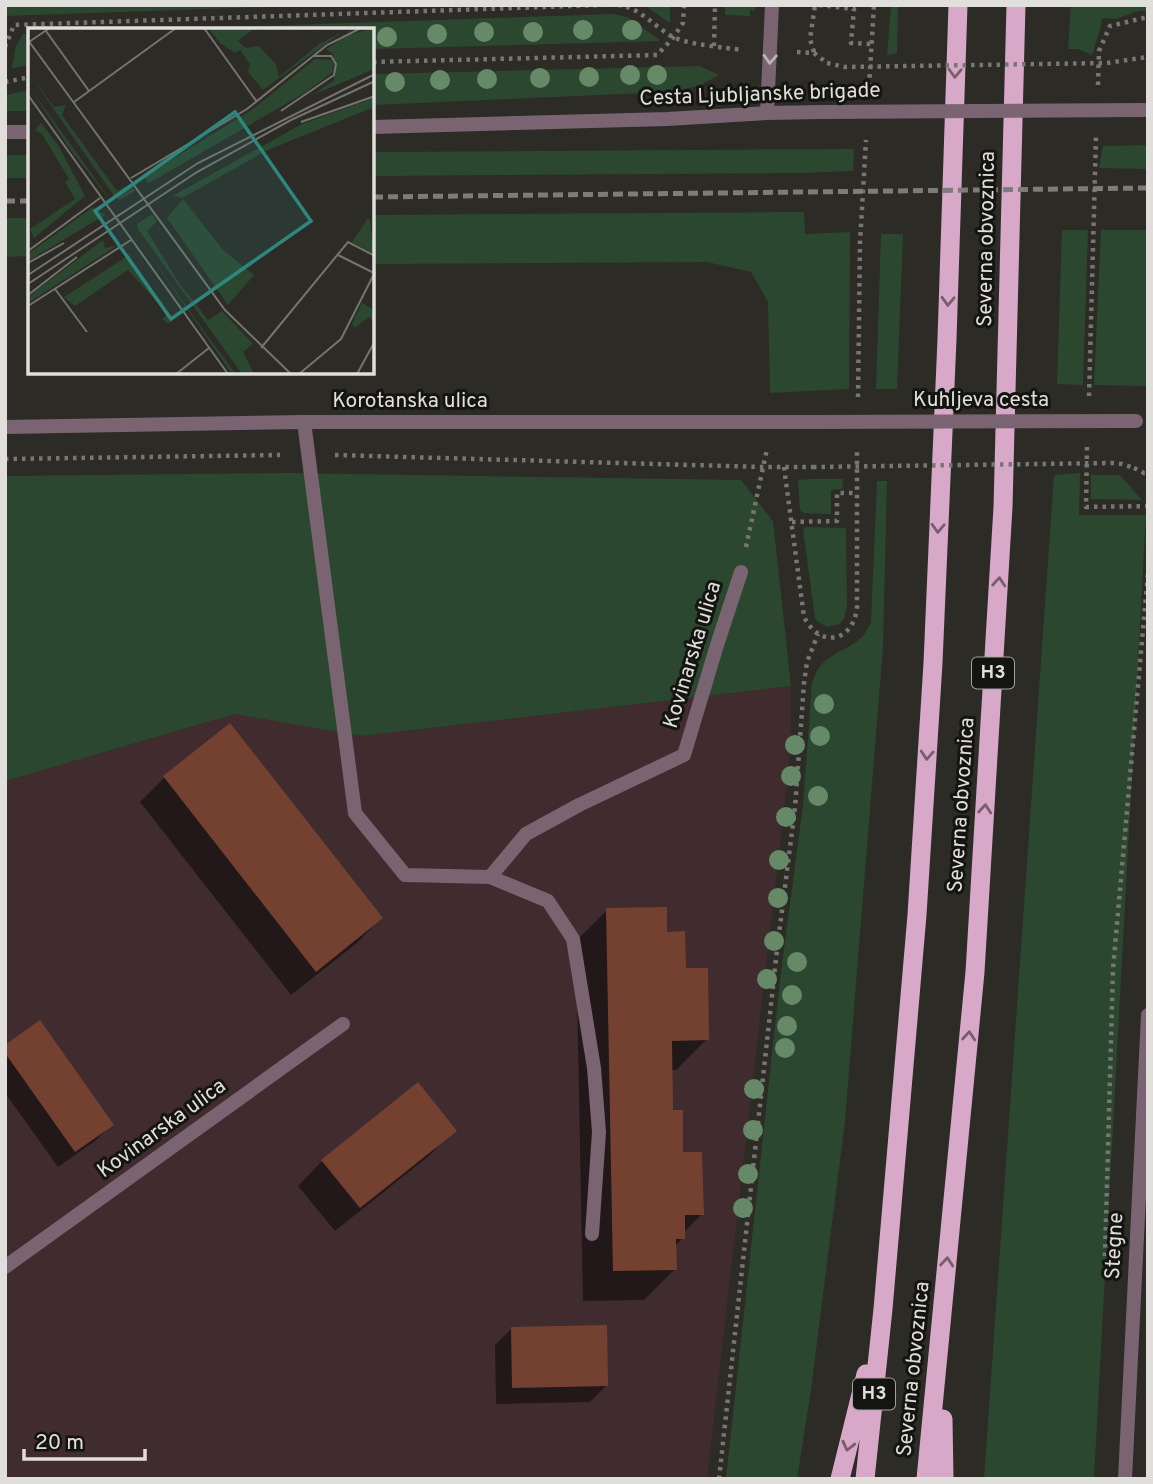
<svg xmlns="http://www.w3.org/2000/svg" width="1153" height="1484" font-family="Overpass,sans-serif">
<style>
.industrial{fill:#402c2f}
.green{fill:#2c472f}
.shadow{fill:#0007}
.building{fill:#744131}
.lines{fill:none;stroke-linecap:round;stroke-linejoin:round}
.path{stroke:#777672;stroke-width:4.5;stroke-dasharray:3.5 5;stroke-linecap:butt}
.service{stroke:#7a6472;stroke-width:14}
.minor{stroke:#7a6472;stroke-width:14}
.tertiary{stroke:#7a6472;stroke-width:14}
.trunk{stroke:#d8a8c8;stroke-width:19}
.rail{stroke:#7d7c78;stroke-width:5;stroke-dasharray:10 5;stroke-linecap:butt}
.path-bridge{stroke:#777672;stroke-width:4.5;stroke-dasharray:3.5 5;stroke-linecap:butt}
.tertiary-bridge{stroke:#7a6472;stroke-width:14}
.tree{fill:#668a67}
.oneway{stroke:#bcb4b7}
.oneway2{stroke:#765e6c}
.labels{text-anchor:middle;dominant-baseline:central;stroke-width:6;stroke-linejoin:round;paint-order:stroke}
.shield{fill:#141411;stroke:#a3a29f;stroke-width:2}
.shield-label{font-size:19px;font-weight:bold;fill:#e0dfdc}
.street-label{font-size:21px;fill:#e0dfdc;stroke:#141411}
.inset-road{fill:none;stroke:#74736f;stroke-width:2}
.view{fill:#2e867e;fill-opacity:0.15;stroke:#2e867e;stroke-width:3.5}
.inset-edge{fill:none;stroke:#e0dfdc;stroke-width:3.5}
</style>
<rect width="100%" height="100%" fill="#2c2b26"/>
<path class="industrial" d="M791 686V735L785 800 707 1479H5V781L235 714 361 736Z"/>
<path class="green" d="M5 5H324L5 16Z
M644 5H670V23Z
M725 5H755V10H750V16L725 15Z
M891 5H898L897 53 887 55Z
M1071 5H1148V11H1138L1116 19 1102 18 1100 30 1092 55 1078 49H1068Z
M614 14 627 17 659 39V41L373 49V30H145Z
M23 34H30V65L12 68 16 46Z
M699 66 719 75 699 86 669 92 373 105V74Z
M30 90V111H5V95Z
M1148 145V169L1099 168 1103 146Z
M854 149 853 171 804 173 373 176V152Z
M5 155H30V178H5Z
M804 212 805 234 850 232 849 389 770 393 768 302 751 272 707 262 373 264V215Z
M5 218H30V256L5 257Z
M1062 230H1088L1083 385 1057 384Z
M1101 230H1148V386L1094 385Z
M881 234H903L897 389H876Z
M288 473 741 480 773 521 791 686 361 736 235 714 5 781V476Z
M1080 473 1079 515H1146L1094 1479H984L1054 475Z
M1091 475H1120L1142 500 1091 499Z
M813 479H843L842 489 831 490V514L804 513 800 510 798 480Z
M877 481H887L883 647 845 1121 811 1390 797 1479H726L780 980 803 805 812 683C815 675 817 668 823 663 841 646 861 648 871 622Z
M807 527 846 528 847 605 844 619 839 624 828 627 818 622 815 618 803 529Z"/>
<path class="shadow" d="M164 778 381 918 357 943 291 995 140 802Z
M607 910 665 933 684 970 707 1039 676 1070H671L672 1112 682 1154 702 1214 683 1233V1238L674 1247 675 1269 644 1300 583 1301 576 941Z
M5 1047 112 1125 95 1141 58 1167 5 1093Z
M454 1130 430 1155 335 1231 298 1186 322 1161Z
M512 1328 607 1385 590 1402 496 1404 495 1345Z"/>
<path class="building" d="M230 723 383 918 316 972 163 776Z
M667 907V932L685 931 686 968H708L709 1040 672 1041 673 1110H683V1152H702L704 1215H685V1239H676L677 1270 613 1271 606 908Z
M40 1020 114 1125 75 1152 5 1053V1045Z
M418 1082 457 1131 360 1208 321 1160Z
M607 1325 608 1386 512 1388 511 1327Z"/>
<g class="lines">
<path class="path" d="M618 5C639 7 654 26 671 36 684 44 726 48 743 50
M819 5 854 9 851 43 871 44
M714 46 715 5
M5 47 14 25 603 5
M797 52 814 53 827 63
M814 52 810 39 815 5
M1147 57H1148
M373 62 657 55 673 38 683 23 684 5
M5 82 30 77
M1098 85 1099 51 1110 26 1148 17
M869 86 874 5
M1089 396 1096 136
M858 397 860 243 866 140
M1087 447 1086 507 1148 506
M335 455 762 467H813
M5 459 280 455
M784 467 804 617C820 649 853 642 857 608V448
M1134 468 1144 473H1148
M792 522 837 521V493H857
M746 547 767 449
M1105 1256 1113 969 1148 573
M719 1479 777 950 795 808 804 683 807 662 818 634"/>
<path class="service" d="M304 422 355 813 405 875 490 877 526 834 579 805 684 755 717 645 741 572
M490 877 548 901 573 939 594 1068 599 1132 592 1234
M5 1267 343 1024"/>
<path class="minor" d="M1125 1479 1148 1015"/>
<path class="tertiary" d="M767 113 772 5
M373 127 667 119 767 113 822 112
M5 132H30
M5 427 304 422H814"/>
<path class="trunk" d="M943 1419 944 1479
M840 1479 866 1374
M865 1479 883 1309 917 915 933 663 947 339 958 5
M926 1479 975 972 1003 507 1016 5"/>
<path class="rail" d="M373 197 1148 188
M5 201H30"/>
<path class="path-bridge" d="M827 63 845 67 1107 63 1147 57
M813 467 1112 463 1122 464 1134 468"/>
<path class="tertiary-bridge" d="M822 112 1144 110
M814 422 1136 421"/>
</g>
<g class="tree">
<circle cx="583" cy="30" r="10"/>
<circle cx="632" cy="30" r="10"/>
<circle cx="484" cy="32" r="10"/>
<circle cx="533" cy="32" r="10"/>
<circle cx="437" cy="34" r="10"/>
<circle cx="387" cy="37" r="10"/>
<circle cx="630" cy="75" r="10"/>
<circle cx="657" cy="75" r="10"/>
<circle cx="589" cy="77" r="10"/>
<circle cx="540" cy="78" r="10"/>
<circle cx="487" cy="79" r="10"/>
<circle cx="440" cy="80" r="10"/>
<circle cx="395" cy="82" r="10"/>
<circle cx="824" cy="704" r="10"/>
<circle cx="820" cy="736" r="10"/>
<circle cx="795" cy="745" r="10"/>
<circle cx="791" cy="776" r="10"/>
<circle cx="818" cy="796" r="10"/>
<circle cx="786" cy="817" r="10"/>
<circle cx="779" cy="860" r="10"/>
<circle cx="778" cy="898" r="10"/>
<circle cx="774" cy="941" r="10"/>
<circle cx="797" cy="962" r="10"/>
<circle cx="767" cy="979" r="10"/>
<circle cx="792" cy="995" r="10"/>
<circle cx="787" cy="1026" r="10"/>
<circle cx="785" cy="1048" r="10"/>
<circle cx="754" cy="1089" r="10"/>
<circle cx="753" cy="1130" r="10"/>
<circle cx="748" cy="1174" r="10"/>
<circle cx="743" cy="1208" r="10"/>
</g>
<defs><path id="oneway-chevron" d="M-2-3.5L2.5 0L-2 3.5" fill="none" stroke-width="1.6" stroke-linecap="round" stroke-linejoin="round" transform="scale(1.75)"/></defs>
<use class="oneway" href="#oneway-chevron" transform="translate(770 59) rotate(93)"/>
<g class="oneway2">
<use href="#oneway-chevron" transform="translate(955 73) rotate(92)"/>
<use href="#oneway-chevron" transform="translate(948 301) rotate(92)"/>
<use href="#oneway-chevron" transform="translate(938 528) rotate(92)"/>
<use href="#oneway-chevron" transform="translate(999 582) rotate(-86)"/>
<use href="#oneway-chevron" transform="translate(927 755) rotate(94)"/>
<use href="#oneway-chevron" transform="translate(985 809) rotate(-86)"/>
<use href="#oneway-chevron" transform="translate(969 1036) rotate(-85)"/>
<use href="#oneway-chevron" transform="translate(947 1262) rotate(-85)"/>
<use href="#oneway-chevron" transform="translate(848 1446) rotate(104)"/>
</g>
<g class="labels">
<g class="shield">
<rect x="972" y="657.5" width="42" height="31" rx="5"/>
<rect x="853" y="1378.5" width="42" height="31" rx="5"/>
</g>
<g class="shield-label">
<text x="993" y="673">H3</text>
<text x="874" y="1394">H3</text>
</g>
<g class="street-label">
<text transform="translate(760 95) rotate(-2)">Cesta Ljubljanske brigade</text>
<text transform="translate(987 239) rotate(-89)">Severna obvoznica</text>
<text x="981" y="400">Kuhljeva cesta</text>
<text x="410" y="401">Korotanska ulica</text>
<text transform="translate(693 655) rotate(-73)">Kovinarska ulica</text>
<text transform="translate(962 805) rotate(-86)">Severna obvoznica</text>
<text transform="translate(162 1129) rotate(-36)">Kovinarska ulica</text>
<text transform="translate(1115 1246) rotate(-87)">Stegne</text>
<text transform="translate(914 1369) rotate(-84)">Severna obvoznica</text>
</g>
</g>
<g transform="translate(28 28)">
<rect width="346" height="346" fill="#2c2b26"/>
<path d="M180 0H227L210 13 218 20 231 18 248 36 251 49 291 16 314 4 235 62 220 44 222 36 212 22 207 25 192 15ZM346 0V41L285 67 306 52 305 26 298 21 320 7ZM287 31 304 32 305 44 275 66 116 158 120 155 116 149 225 81ZM0 44 26 79 38 77 34 87 89 163 102 156 107 163 92 172 86 168ZM0 57 86 177 41 120ZM346 70V79L240 122 154 170 145 168 130 176 274 96ZM13 95 30 117 57 168 6 210 2 201 47 171 37 154 41 151 14 106 7 102ZM155 171 195 222 226 247 200 277 139 190ZM65 179 77 187 0 233V226ZM124 186 129 193 119 203 151 255 180 292 194 283 225 316 215 324 226 346H214L110 201 109 196ZM340 190 342 192 346 226 324 214ZM103 200 181 310 208 346H204ZM75 212 77 220 90 217 0 275V269ZM101 227 145 292 140 296 134 291 140 286 100 242 47 278 36 269ZM334 275 346 282V295L341 289 327 300 324 296Z" fill="#2c472f"/>
<path class="inset-road" d="M176 0 229 74M18 3 61 63M0 12 197 282 263 346M1 14 20 1M0 67 200 346M46 74 148 0M253 83 306 47 308 36 303 28H286M273 94 347 68M103 150 219 81 299 17 333 0M0 223 72 170M310 227 346 245M0 235 36 215M0 247 170 135 347 46M0 256 169 144 263 92 347 53M27 261 59 304M0 267 49 229M0 278 103 212M233 320 320 214 347 228M148 346 181 320M271 346 313 311 347 244M329 346 347 313"/>
<path class="view" d="M207 84 283 193 143 291 67 183Z"/>
<rect width="346" height="346" class="inset-edge"/>
</g>
<rect width="1153" height="1484" fill="none" stroke="#e0dfdc" stroke-width="14"/>
<path d="M24 1449v10h121v-10" fill="none" stroke="#e0dfdc" stroke-width="3.5"/>
<text x="35" y="1449" font-size="21" fill="#e0dfdc" stroke="#141411" stroke-width="5" paint-order="stroke">20 m</text>
</svg>
